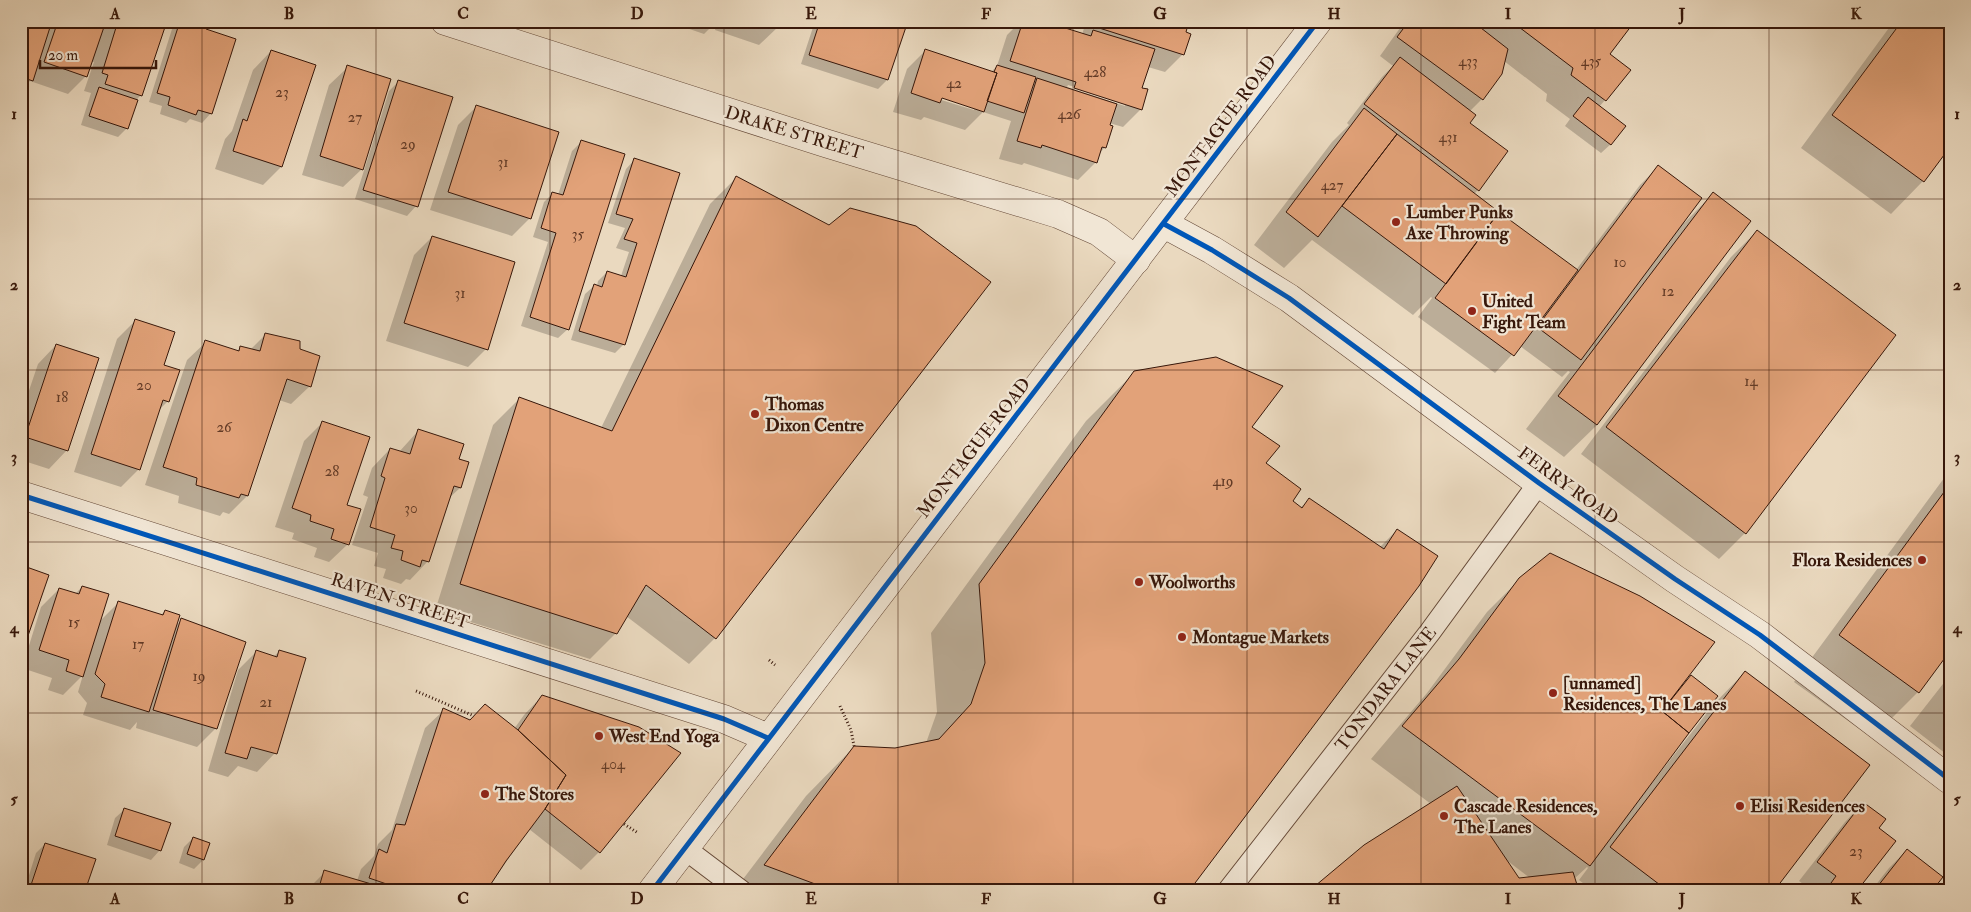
<svg xmlns="http://www.w3.org/2000/svg" width="1971" height="912" font-family="'IM FELL Double Pica',serif">
<style>
.shadow{fill:#0003;fill-rule:evenodd}
.building{fill:#e2a279;stroke:#37170a}
.lines{fill:none;stroke-linecap:round;stroke-linejoin:round}
.service-casing{stroke:#644837;stroke-width:23}
.minor-casing{stroke:#644837;stroke-width:29}
.tertiary-casing{stroke:#644837;stroke-width:29}
.path{stroke:#37170a;stroke-width:3;stroke-dasharray:1 2.5;stroke-linecap:butt}
.service{stroke:#f1e6d5;stroke-width:21}
.minor{stroke:#f1e6d5;stroke-width:28}
.tertiary{stroke:#f1e6d5;stroke-width:28}
.cycleway-casing{stroke:#f1e6d5;stroke-width:8}
.cycleway{stroke:#0057b8;stroke-width:5}
.grid{fill:none;stroke:#37170a;stroke-width:1;stroke-opacity:0.55}
.poi-dot{fill:#8f2418;stroke:#f1e6d5;stroke-width:2}
.labels{text-anchor:middle;dominant-baseline:central;stroke-width:4.5;stroke-linejoin:round;paint-order:stroke}
.number-label{font-size:15px;fill:#623a26}
.street-label{font-size:18px;fill:#37170a;stroke:#f1e6d5}
.poi-label{font-size:18px;font-weight:bold;fill:#37170a;stroke:#f1e6d5;text-anchor:start}
.neatline{fill:none;stroke:#37170a;stroke-width:2}
.grid-label{font-size:16px;text-anchor:middle;font-weight:bold;fill:#37170a}
</style>
<rect width="100%" height="100%" fill="#ead9bf"/>
<filter id="stains"><feTurbulence type="fractalNoise" baseFrequency=".004" numOctaves="4"/><feColorMatrix values="0 0 0 0 .2 0 0 0 0 .09 0 0 0 0 .02 0 0 0 .5 -.17"/></filter>
<radialGradient id="worn" r=".72"><stop offset=".6" stop-color="#630" stop-opacity="0"/><stop offset="1" stop-color="#630" stop-opacity=".3"/></radialGradient>
<path class="shadow" d="M21 21H166L141 95 136 100 127 128 118 137 81 125 91 93 84 91 94 62 91 61 86 76 68 94 30 81 21 90Z
M180 21 199 26 202 23 205 30 211 113 202 123 190 119 186 123 160 114 162 106 149 102 172 29Z
M666 21H717L704 34Z
M718 21H779L778 27 759 45 715 30Z
M815 21H906L887 80 878 89 801 64Z
M1021 21H1039L1082 35 1086 21H1188L1184 33 1183 54 1165 72 1148 67 1141 89V109L1123 127 1109 123 1105 147 1099 154 1096 162 1078 180 1024 163 1022 165 999 159 1011 121 983 112 965 130 924 117 921 120 893 112 907 69 925 51 991 72 997 66 1007 35ZM1068 85 1125 103V106L1067 87ZM936 95 974 107V110L935 98Z
M1405 21H1634L1608 55 1605 100 1599 107 1611 144 1601 153 1565 126 1570 119 1546 101 1547 94 1504 61 1482 99 1470 111 1468 123 1478 190 1474 194 1576 270 1640 185 1658 167 1684 223 1713 194 1597 425 1564 457 1526 429 1570 372 1568 371 1562 377 1520 346 1495 373 1418 317 1432 298 1431 297 1413 315 1312 240 1284 268 1254 245 1332 142 1349 125 1347 123 1382 77 1393 66 1380 56Z
M1894 21H1950L1923 181 1891 214 1801 148Z
M271 51 281 167 263 185 215 169 225 139 232 131 253 70Z
M348 67 362 169 343 187 302 175 329 85Z
M398 82 416 206 407 216 355 199 389 91Z
M476 107 530 218 512 236 430 210 458 125Z
M581 142 568 329 558 338 521 326 548 242 533 237 544 202 553 193 558 195 572 151Z
M635 159 678 174 624 344 615 353 571 340 585 294 595 285 597 286 598 281 607 272 621 276 629 252 616 248 625 228 608 223 626 169Z
M736 178 715 638 689 664 626 616 616 633 590 659 435 611 493 425 519 399 601 428 710 204Z
M1757 231 1745 533 1719 559 1581 454 1731 257Z
M432 237 486 349 468 367 386 341 414 255Z
M135 321 163 366 168 401 158 411 139 469 121 487 74 472 117 339Z
M266 334 299 350 310 386 291 404 279 400 247 496 229 514 223 512 220 516 178 503 179 496 145 485 187 360 206 342 237 352 241 347 250 350Z
M56 345 67 450 49 469 21 460V414L38 364Z
M1135 372 1250 427 1264 464 1291 501 1300 508 1309 500 1380 547 1397 530 1187 891H734L806 796 854 747 896 749 926 743 937 712 931 633 1086 421Z
M322 423 345 505 348 544 329 562 314 557 317 548 292 539 294 533 275 527 304 441Z
M418 431 458 460 460 488 448 499 428 561 410 580 406 579 401 584 383 578 386 569 374 566 378 553 352 545 368 497 363 495 372 468 390 449 399 452Z
M1950 470V649L1918 692 1872 738 1794 682Z
M1520 579 1684 683 1691 676 1647 786 1649 787 1713 705 1745 672 1773 891H1593L1579 880 1588 868 1587 867 1574 879 1311 891 1431 804 1371 759 1427 693 1487 612ZM1505 859 1530 878 1518 879Z
M82 587 99 622 118 603 160 616 165 611 175 626 182 620 245 643 215 729 197 747 136 728 137 722 130 730 83 715 87 703 78 692 83 675 63 695 48 690 52 678 22 668 41 607 59 589 75 594Z
M280 651 275 753 257 772 238 766 228 777 208 771 238 670 256 652 273 657Z
M1950 675V757L1910 726Z
M542 696 599 852 581 870 529 829 486 891H306L325 872 357 881 361 869 374 856 378 844 392 830 425 728 444 710 470 721 514 729 524 715Z
M1863 803 1877 828 1894 841 1855 891H1813L1799 881 1845 822Z
M125 809 160 850 151 860 107 845 115 818Z
M193 838 208 844 203 860 194 869 179 863 184 847Z
M45 844 84 891H24L36 853Z
M1907 850 1930 891H1871L1889 868Z"/>
<path class="building" d="M21 21H52L33 81 21 77Z
M58 21H106L87 77 44 62Z
M118 21H167L142 96 105 84 108 75 102 73Z
M180 21H189L200 25 201 22 208 24 206 29 236 39 212 114 198 110 196 115 168 105 170 97 157 93Z
M760 21H781L779 27Z
M820 21H908L888 80 809 55Z
M1023 21H1043L1091 36 1093 30 1155 49 1142 88 1148 89 1142 110 1074 88 1076 82 1010 61Z
M1098 21H1189L1186 32 1191 34 1184 55 1096 27Z
M1409 21H1472L1508 49 1502 74 1483 100 1397 37Z
M1511 21H1635L1610 54 1631 70 1606 101 1571 75 1573 68Z
M1902 21H1950V147L1924 182 1832 115Z
M925 49 997 73 984 112 942 98 940 103 911 93Z
M271 50 316 65 282 167 233 151 243 119 247 121Z
M1400 57 1476 115 1470 123 1508 151 1479 191 1364 104Z
M347 65 391 79 363 170 320 156Z
M997 65 1036 77 1024 113 987 101 997 73 994 72Z
M1037 78 1117 104 1110 125 1113 126 1106 148 1102 147 1097 163 1042 145 1041 148 1017 141Z
M398 80 453 97 418 207 363 190Z
M99 87 138 100 128 129 89 116Z
M1588 97 1626 126 1611 145 1573 116Z
M476 105 559 132 531 219 448 192Z
M1364 108 1397 134 1318 237 1286 212Z
M1397 134 1499 212 1446 284 1342 206Z
M581 140 625 154 569 330 530 317 556 233 541 228 552 192 563 195Z
M634 158 680 173 625 345 579 331 594 284 602 287 607 271 626 277 637 243 624 239 633 219 616 214Z
M1658 165 1702 198 1581 360 1537 327Z
M736 176 829 225 850 208 916 226 991 282 716 639 646 585 617 634 460 584 519 397 612 431Z
M1713 192 1751 221 1597 425 1558 396Z
M1499 212 1578 270 1514 356 1435 298Z
M1757 230 1896 335 1746 534 1606 427Z
M432 236 515 262 488 350 404 323Z
M135 319 175 332 164 365 180 370 169 402 163 400 140 470 91 454Z
M265 333 300 341V349L320 356 311 387 287 379 248 496 241 494 239 498 196 485 197 478 163 467 205 340 239 351 240 346 260 351Z
M56 344 99 358 68 451 25 437Z
M1216 357 1283 386 1252 427 1280 446 1266 463 1301 489 1293 501 1302 508 1309 498 1384 549 1397 529 1438 556 1419 586 1189 891H834L764 865 854 746 895 748 939 739 971 704 985 663 979 584 1134 371Z
M21 362 26 363 21 377Z
M322 421 370 437 347 505 361 509 349 545 331 539 334 529 310 521 311 515 292 508Z
M418 429 464 444 459 459 469 462 461 488 454 486 429 562 422 560 420 567 401 560 403 551 391 548 395 535 370 527 385 478 381 476 390 448 410 454Z
M1950 484V651L1919 693 1839 635Z
M1550 553 1640 596 1715 642 1662 711 1689 733 1590 866 1402 726 1459 659 1519 578Z
M21 565 49 575 21 656Z
M82 586 109 594 83 677 66 671 69 660 39 650 59 588 79 594Z
M118 601 163 615 165 610 180 615 149 712 101 697 105 684 95 674Z
M181 618 246 642 217 729 153 710Z
M256 650 277 657 279 650 306 658 277 754 251 747 247 759 225 753Z
M1745 671 1870 765 1774 891H1668L1610 847Z
M1691 675 1718 696 1689 733 1662 711Z
M542 695 639 727 681 753 600 853 545 809 566 775 518 730Z
M485 704 518 730 566 775 545 809 506 861 487 890 488 891H407L369 878 379 849 387 853 396 824 405 825 443 708 470 720Z
M1457 786 1519 878 1573 872 1579 891H1309L1364 845Z
M1863 802 1886 819 1879 828 1896 841 1860 887 1857 885 1853 891H1842L1831 883 1836 876 1817 862Z
M124 808 171 823 161 851 115 836Z
M193 837 210 843 204 860 187 854Z
M45 843 96 859 85 891H29Z
M1907 849 1943 877 1932 891H1874Z
M324 870 395 891H318Z"/>
<g class="lines">
<defs>
<path id="service" d="M684 848 741 891
M1228 891 1430 632 1539 483"/>
<path id="minor" d="M445 21 825 143 1058 214 1099 232 1136 260
M1164 224 1212 250 1289 298 1539 483 1675 579 1760 635 1950 780
M21 495 724 719 768 738"/>
<path id="tertiary" d="M652 891 1318 21"/>
</defs>
<use href="#service" class="service-casing"/>
<use href="#minor" class="minor-casing"/>
<use href="#tertiary" class="tertiary-casing"/>
<path class="path" d="M769 660 775 665
M416 691 474 716
M840 706 851 730 854 746
M624 824 638 833"/>
<use href="#service" class="service"/>
<use href="#minor" class="minor"/>
<use href="#tertiary" class="tertiary"/>
<defs>
<path id="cycleway" d="M1164 224 1212 250 1289 298 1539 483 1675 579 1760 635 1950 780
M21 495 724 719 768 738
M652 891 1318 21"/>
</defs>
<use href="#cycleway" class="cycleway-casing"/>
<use href="#cycleway" class="cycleway"/>
</g>
<path class="grid" d="M202 21V891M376 21V891M550 21V891M724 21V891M898 21V891M1073 21V891M1247 21V891M1421 21V891M1595 21V891M1769 21V891M21 199H1950M21 370H1950M21 542H1950M21 713H1950"/>
<g class="poi-dot">
<circle cx="1396" cy="222" r="5"/>
<circle cx="1472" cy="311" r="5"/>
<circle cx="755" cy="414" r="5"/>
<circle cx="1922" cy="560" r="5"/>
<circle cx="1139" cy="582" r="5"/>
<circle cx="1182" cy="637" r="5"/>
<circle cx="1553" cy="693" r="5"/>
<circle cx="599" cy="736" r="5"/>
<circle cx="485" cy="794" r="5"/>
<circle cx="1740" cy="806" r="5"/>
<circle cx="1444" cy="816" r="5"/>
</g>
<g class="labels">
<g class="number-label">
<text x="1468" y="61">433</text>
<text x="1591" y="61">435</text>
<text x="1095" y="72">428</text>
<text x="954" y="83">42</text>
<text x="282" y="92">23</text>
<text x="1069" y="114">426</text>
<text x="355" y="117">27</text>
<text x="1448" y="137">431</text>
<text x="408" y="144">29</text>
<text x="503" y="162">31</text>
<text x="1332" y="185">427</text>
<text x="578" y="234">35</text>
<text x="1620" y="262">10</text>
<text x="1668" y="291">12</text>
<text x="460" y="293">31</text>
<text x="1751" y="381">14</text>
<text x="144" y="385">20</text>
<text x="62" y="397">18</text>
<text x="224" y="427">26</text>
<text x="332" y="471">28</text>
<text x="1223" y="481">419</text>
<text x="411" y="508">30</text>
<text x="74" y="622">15</text>
<text x="138" y="644">17</text>
<text x="199" y="676">19</text>
<text x="266" y="702">21</text>
<text x="613" y="764">404</text>
<text x="1856" y="851">23</text>
</g>
<g class="street-label">
<text transform="translate(1221 126) rotate(-53)">MONTAGUE ROAD</text>
<text transform="translate(794 133) rotate(17)">DRAKE STREET</text>
<text transform="translate(974 448) rotate(-52)">MONTAGUE ROAD</text>
<text transform="translate(1568 486) rotate(36)">FERRY ROAD</text>
<text transform="translate(400 601) rotate(18)">RAVEN STREET</text>
<text transform="translate(1386 689) rotate(-52)">TONDARA LANE</text>
</g>
<g class="poi-label">
<text x="1406" y="212">Lumber Punks<tspan x="1406" dy="21">Axe Throwing</tspan></text>
<text x="1482" y="301">United<tspan x="1482" dy="21">Fight Team</tspan></text>
<text x="765" y="404">Thomas<tspan x="765" dy="21">Dixon Centre</tspan></text>
<text x="1912" y="560" text-anchor="end">Flora Residences</text>
<text x="1149" y="582">Woolworths</text>
<text x="1192" y="637">Montague Markets</text>
<text x="1563" y="683">[unnamed]<tspan x="1563" dy="21">Residences, The Lanes</tspan></text>
<text x="609" y="736">West End Yoga</text>
<text x="495" y="794">The Stores</text>
<text x="1454" y="806">Cascade Residences,<tspan x="1454" dy="21">The Lanes</tspan></text>
<text x="1750" y="806">Elisi Residences</text>
</g>
</g>
<rect width="1971" height="912" fill="none" stroke="#ead9bf" stroke-width="55"/>
<path d="M40 60v8h116v-8" fill="none" stroke="#37170a" stroke-width="2.5"/>
<text x="48" y="60" font-size="15" fill="#37170a" stroke="#f1e6d5" stroke-width="4" paint-order="stroke">20 m</text>
<rect x="28" y="28" width="1916" height="856" class="neatline"/>
<g class="grid-label">
<text x="115" y="19">A</text>
<text x="289" y="19">B</text>
<text x="463" y="19">C</text>
<text x="637" y="19">D</text>
<text x="811" y="19">E</text>
<text x="986" y="19">F</text>
<text x="1160" y="19">G</text>
<text x="1334" y="19">H</text>
<text x="1508" y="19">I</text>
<text x="1682" y="19">J</text>
<text x="1856" y="19">K</text>
<text x="14" y="119">1</text>
<text x="1957" y="119">1</text>
<text x="14" y="290">2</text>
<text x="1957" y="290">2</text>
<text x="14" y="462">3</text>
<text x="1957" y="462">3</text>
<text x="14" y="633">4</text>
<text x="1957" y="633">4</text>
<text x="14" y="804">5</text>
<text x="1957" y="804">5</text>
<text x="115" y="904">A</text>
<text x="289" y="904">B</text>
<text x="463" y="904">C</text>
<text x="637" y="904">D</text>
<text x="811" y="904">E</text>
<text x="986" y="904">F</text>
<text x="1160" y="904">G</text>
<text x="1334" y="904">H</text>
<text x="1508" y="904">I</text>
<text x="1682" y="904">J</text>
<text x="1856" y="904">K</text>
</g>
<rect width="100%" height="100%" filter="url(#stains)"/>
<rect width="100%" height="100%" fill="url(#worn)"/>
</svg>
